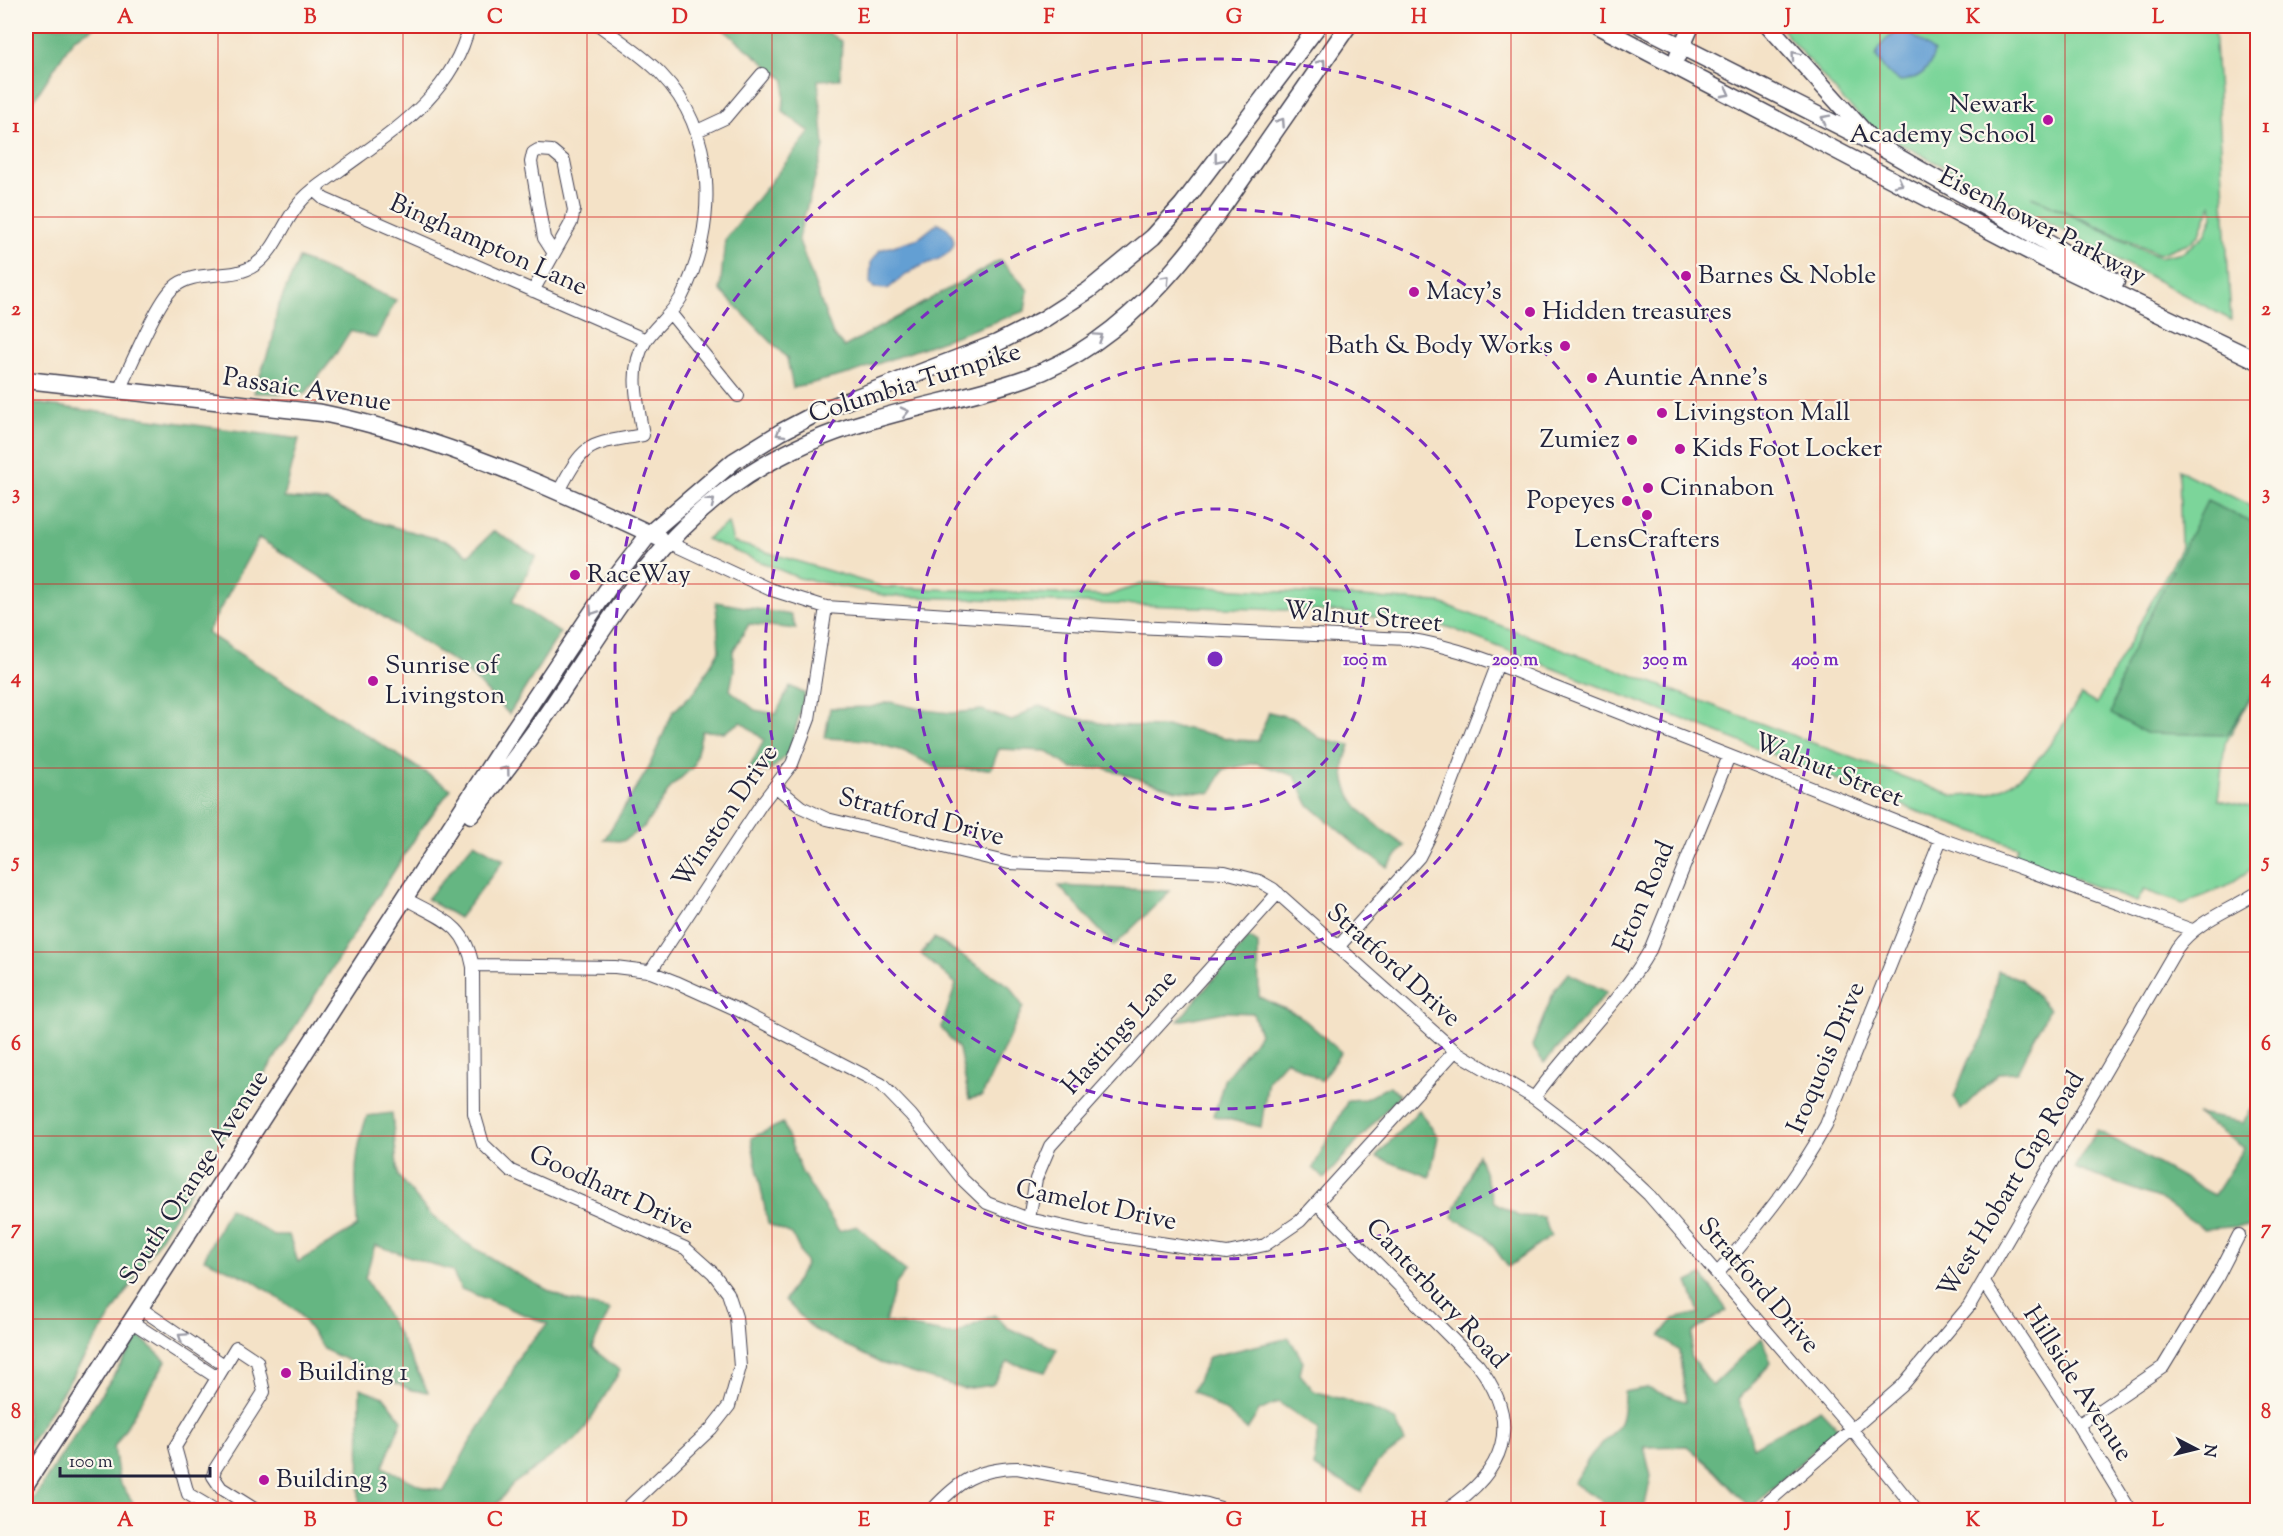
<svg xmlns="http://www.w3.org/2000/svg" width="2283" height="1536" font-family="'Sorts Mill Goudy',serif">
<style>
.green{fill:#7cd59a;stroke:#4f7c6a;stroke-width:1.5;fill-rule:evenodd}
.forest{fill:#65b682;stroke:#446c5e;stroke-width:1.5}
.water{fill:#639fd3;stroke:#426087;stroke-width:1.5}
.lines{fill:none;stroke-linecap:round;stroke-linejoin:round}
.minor-casing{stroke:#423f50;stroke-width:14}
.major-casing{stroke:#423f50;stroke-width:19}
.minor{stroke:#fff;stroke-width:12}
.major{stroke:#fff;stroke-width:16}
.oneway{stroke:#9c9ca7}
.grid{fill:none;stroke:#d62828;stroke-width:1.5;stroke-opacity:0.55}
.ring{fill:none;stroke:#7b2cbf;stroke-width:3;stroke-dasharray:10 8}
.poi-dot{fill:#b5179e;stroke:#fbf7ec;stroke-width:2}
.labels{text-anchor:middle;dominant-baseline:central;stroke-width:4.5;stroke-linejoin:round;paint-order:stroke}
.poi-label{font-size:26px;fill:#22223b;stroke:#fbf7ec;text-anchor:start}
.street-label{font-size:26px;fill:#22223b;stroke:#fbf7ec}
.centre{fill:#7b2cbf;stroke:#fbf7ec;stroke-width:3}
.ring-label{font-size:18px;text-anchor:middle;font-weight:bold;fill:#7b2cbf;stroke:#fbf7ec;stroke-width:4.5;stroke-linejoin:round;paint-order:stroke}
.neatline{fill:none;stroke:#d62828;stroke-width:2}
.grid-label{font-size:20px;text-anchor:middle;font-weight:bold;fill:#d62828}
</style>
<rect width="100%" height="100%" fill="#fbf7ec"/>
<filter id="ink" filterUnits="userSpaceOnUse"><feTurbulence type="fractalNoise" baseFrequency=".0167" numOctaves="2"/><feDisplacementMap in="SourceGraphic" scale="12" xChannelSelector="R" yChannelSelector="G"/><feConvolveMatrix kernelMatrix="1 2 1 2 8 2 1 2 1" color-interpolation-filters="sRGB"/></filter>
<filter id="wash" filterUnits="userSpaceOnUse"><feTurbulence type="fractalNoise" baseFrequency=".008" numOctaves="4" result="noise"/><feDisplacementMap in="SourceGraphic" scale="24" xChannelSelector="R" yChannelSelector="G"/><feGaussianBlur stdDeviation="1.35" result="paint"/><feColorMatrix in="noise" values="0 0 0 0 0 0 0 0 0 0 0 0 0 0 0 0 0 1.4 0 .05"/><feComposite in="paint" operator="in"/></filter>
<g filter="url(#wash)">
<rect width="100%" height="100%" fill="#f4e2c7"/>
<path class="green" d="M1779 26H2214L2231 320 1875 130 1844 101ZM2031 196 2159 254 2191 242 2200 233 2212 203 2213 216 2206 234 2183 252 2159 257Z
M2179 470 2257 509V687L2225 744 2218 800 2257 808V865L2225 887 2183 904 2144 890 2137 902 2014 857 2018 847 1932 817 1448 627 1341 612 888 596 799 578 706 539 728 523 733 542 883 587 1107 596 1145 583 1438 602 1954 796C1967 795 1985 796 1996 791 2037 773 2059 732 2081 695L2096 704 2181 547Z"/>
<path class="forest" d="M26 26H97L74 38 26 112Z
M719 26H818L842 42 840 79 818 80 824 147 798 238 833 335 844 347 1000 260 1028 290 1025 311 852 373 793 388 787 358 720 290 725 240 810 132 783 112 785 80Z
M299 258 396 300 376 338 350 331 334 357 305 394 254 393 273 338 277 310Z
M26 402 299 439 284 498 327 501 365 519 449 542 469 555 494 531 536 556 512 601 560 633 509 714 464 668 259 538 207 633 451 789 419 832 26 1449Z
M2207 501 2257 525V687L2227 735 2146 733 2111 714 2125 665Z
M716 602 791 615 796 629 749 624 733 651 734 670 730 690 755 710 776 714 790 686 805 694 789 753 769 772 749 769 764 740 741 722 725 732 702 731 694 766 672 786 644 827 623 841 604 840 648 769 673 712 696 690 719 651Z
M890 702 924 710 951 713 982 710 1012 721 1038 705 1071 717 1111 725 1183 728 1236 740 1258 741 1269 712 1296 719 1319 738 1350 745C1348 752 1344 760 1344 768 1343 805 1378 827 1405 846L1387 867 1357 846 1308 804 1295 776 1256 763 1223 770 1211 793 1176 790 1103 768 1072 769 1046 751 999 749 991 769H939L906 752 865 740 825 738 830 708 871 707Z
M474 843 504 860 459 918 427 899Z
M1059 886 1170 891 1114 946Z
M1249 937 1258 943 1259 997 1300 1016 1341 1052 1321 1081 1286 1060 1268 1080 1261 1127 1214 1116 1224 1080 1260 1034 1253 1013 1224 1012 1178 1021Z
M934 938 1011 987 1023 1007 982 1096 969 1099 959 1049 941 1028 956 984 921 954Z
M1998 971 2020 979 2049 1009 2017 1072 1998 1073 1961 1110 1954 1097 1968 1061 1984 1037Z
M1568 973 1607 992 1544 1063 1532 1046 1555 989Z
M1390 1086 1399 1095 1324 1179 1313 1168 1348 1100 1365 1099Z
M2257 1101V1225L2204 1229 2158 1198 2074 1168 2097 1130 2214 1195 2244 1148 2196 1114 2243 1122Z
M1419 1110 1438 1137 1430 1177 1376 1157Z
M392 1113 398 1176 427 1211 466 1243 517 1274 565 1299 610 1310 592 1348 620 1371 581 1435 512 1485 492 1510H359L360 1388 384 1397 402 1420 383 1467 425 1488 444 1491 469 1444 504 1389 521 1353 548 1324 461 1289 452 1271 375 1245 365 1278 398 1334 428 1392 411 1390 325 1350 297 1311 250 1279 204 1259 229 1208 273 1235H289L298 1262 357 1227C356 1184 352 1158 367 1116Z
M783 1123 802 1173 839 1231 857 1226C875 1240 887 1258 906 1271L896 1284 885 1322 954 1335 994 1315 1008 1328 1057 1349 1045 1372 1008 1362 992 1385 964 1389 880 1363 813 1329 785 1300 806 1264 792 1234 768 1224 751 1138Z
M1478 1154 1494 1202 1518 1216 1543 1217 1551 1236 1508 1267 1485 1235 1452 1217Z
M1702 1275 1727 1310 1693 1332 1690 1356 1712 1386 1762 1338 1771 1363 1739 1399 1753 1447 1820 1409 1838 1428 1750 1509 1711 1467 1687 1446 1644 1447 1651 1476 1644 1510H1611L1600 1499 1573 1483C1580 1473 1586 1461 1594 1452 1617 1426 1624 1431 1624 1392L1647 1388 1686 1402 1679 1351 1660 1336 1674 1319 1699 1313 1688 1282Z
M139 1336 166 1361 114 1447 119 1481 138 1510H26Z
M1289 1338 1303 1361 1300 1374 1314 1391 1365 1406 1395 1420 1405 1442 1377 1463 1361 1492 1314 1467 1318 1429 1278 1402 1259 1411 1247 1430 1228 1413 1193 1391 1209 1357Z"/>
<path class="water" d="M2253 26H2257V103Z
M1905 29 1934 52C1930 71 1918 80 1899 81L1887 72 1876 57C1880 41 1891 35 1905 29Z
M938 223C952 227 961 245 945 255 938 261 927 263 919 267 907 273 897 281 888 289L874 288 870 283 871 262 880 250 919 238Z"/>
</g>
<g filter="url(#ink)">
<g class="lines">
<defs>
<path id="minor" d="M697 131 725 118 762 74
M314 190 324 199 646 340
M533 291 571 223 574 210 564 161 552 151 538 150 533 153 531 162 544 238 553 252
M671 314 738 396
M118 392C130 368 156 304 173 288 194 268 232 281 255 265 278 249 284 218 303 199 313 188 327 180 339 171 392 132 453 95 469 26
M559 491C586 440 588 445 643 435 638 404 628 370 645 342 655 325 671 316 682 296 718 226 717 132 661 74 644 56 620 41 600 26
M668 542 769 589 826 607 1134 627 1407 639C1457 647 1500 664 1546 684L1941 839 2192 930
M775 786 801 807 827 819 1009 863 1225 872 1259 881 1273 889 1455 1051 1534 1098 1597 1146 1649 1195 1853 1431 1916 1510
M406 899C443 920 465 923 473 967L474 1113 483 1144 511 1171 685 1248 713 1273 728 1293 736 1317 740 1367 729 1406 711 1429 625 1510
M1339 946 1419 857 1436 824 1498 663
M473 965 615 967 648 971 676 982 738 1010 881 1084 911 1115 963 1180 987 1203 1029 1219 1087 1232 1227 1253 1265 1245 1300 1221 1455 1051
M650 972 762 803 792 764 809 719 826 607
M1534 1098C1571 1046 1618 1005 1650 950L1729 756
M1317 1203 1478 1365C1524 1425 1504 1472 1446 1510
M1029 1219 1036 1179 1050 1146 1278 893
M1718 1273C1759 1224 1795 1182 1826 1125L1941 839
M1985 1283 2078 1425 2130 1510
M140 1308 224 1365
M132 1322 216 1377
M2078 1425 2163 1367 2217 1278 2239 1235
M215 1510 188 1494 175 1447 236 1347 257 1361 264 1392 215 1469 213 1476 221 1488 256 1510
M932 1510C959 1481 976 1469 1017 1468L1207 1504 1227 1510
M1759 1510 1902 1386 1969 1306 2177 948C2196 921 2231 910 2258 892"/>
<path id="major" d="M1598 26 2044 259 2258 361
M1641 26 1877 145 2116 282
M1769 26 1868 136
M1678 55 1691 26
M26 380 322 413C441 437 551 487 659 538
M471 815C500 778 529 741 555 702 609 622 649 548 728 489 769 459 817 436 866 422 919 405 973 397 1026 378 1134 340 1203 237 1264 147 1292 106 1320 66 1348 26
M26 1484 508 738 613 581 650 533 734 461 781 432 823 410 997 343 1044 319 1089 290 1153 237 1182 205 1318 26"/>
</defs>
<use href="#minor" class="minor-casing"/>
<use href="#major" class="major-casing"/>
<use href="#minor" class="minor"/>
<use href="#major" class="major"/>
</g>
<defs><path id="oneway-chevron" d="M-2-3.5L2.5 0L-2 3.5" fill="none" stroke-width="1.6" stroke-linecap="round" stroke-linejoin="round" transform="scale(1.5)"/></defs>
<g class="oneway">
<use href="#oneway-chevron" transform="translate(1795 55) rotate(-131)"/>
<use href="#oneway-chevron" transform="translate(1322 63) rotate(-55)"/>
<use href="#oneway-chevron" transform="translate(1726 93) rotate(28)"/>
<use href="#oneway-chevron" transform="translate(1825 119) rotate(-153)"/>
<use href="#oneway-chevron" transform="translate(1281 122) rotate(-56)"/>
<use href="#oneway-chevron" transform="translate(1218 159) rotate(128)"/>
<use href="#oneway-chevron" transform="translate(1899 183) rotate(28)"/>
<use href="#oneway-chevron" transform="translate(1166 279) rotate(-47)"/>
<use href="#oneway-chevron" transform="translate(1099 337) rotate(-34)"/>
<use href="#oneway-chevron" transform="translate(905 412) rotate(-13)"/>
<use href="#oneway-chevron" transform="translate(780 433) rotate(150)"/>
<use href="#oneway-chevron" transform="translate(711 502) rotate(-38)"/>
<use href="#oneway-chevron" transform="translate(593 611) rotate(124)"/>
<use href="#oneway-chevron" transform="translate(506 770) rotate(-53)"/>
<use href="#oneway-chevron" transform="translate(182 1337) rotate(-146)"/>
</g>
</g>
<path class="grid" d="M218 26V1510M403 26V1510M587 26V1510M772 26V1510M957 26V1510M1142 26V1510M1326 26V1510M1511 26V1510M1696 26V1510M1880 26V1510M2065 26V1510M26 217H2258M26 400H2258M26 584H2258M26 768H2258M26 952H2258M26 1136H2258M26 1319H2258"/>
<g class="ring">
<circle cx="1215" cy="659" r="150"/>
<circle cx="1215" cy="659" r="300"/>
<circle cx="1215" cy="659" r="450"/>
<circle cx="1215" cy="659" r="600"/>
</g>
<g class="poi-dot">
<circle cx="2048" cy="120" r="6"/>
<circle cx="1686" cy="276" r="6"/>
<circle cx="1414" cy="292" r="6"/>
<circle cx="1530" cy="312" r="6"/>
<circle cx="1565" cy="346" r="6"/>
<circle cx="1592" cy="378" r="6"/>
<circle cx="1662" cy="413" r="6"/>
<circle cx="1632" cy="440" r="6"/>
<circle cx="1680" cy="449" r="6"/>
<circle cx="1648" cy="488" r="6"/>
<circle cx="1627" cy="501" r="6"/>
<circle cx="1647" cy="515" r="6"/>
<circle cx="575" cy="575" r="6"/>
<circle cx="373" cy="681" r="6"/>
<circle cx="286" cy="1373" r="6"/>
<circle cx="264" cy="1480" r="6"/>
</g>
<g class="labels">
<g class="poi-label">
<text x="2036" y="105" text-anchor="end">Newark<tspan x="2036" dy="30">Academy School</tspan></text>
<text x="1698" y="276">Barnes &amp; Noble</text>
<text x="1426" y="292">Macy's</text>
<text x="1542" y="312">Hidden treasures</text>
<text x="1553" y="346" text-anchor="end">Bath &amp; Body Works</text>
<text x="1604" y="378">Auntie Anne's</text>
<text x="1674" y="413">Livingston Mall</text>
<text x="1620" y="440" text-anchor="end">Zumiez</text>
<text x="1692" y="449">Kids Foot Locker</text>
<text x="1660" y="488">Cinnabon</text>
<text x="1615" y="501" text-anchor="end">Popeyes</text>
<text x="1647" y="540" text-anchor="middle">LensCrafters</text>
<text x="587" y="575">RaceWay</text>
<text x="385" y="666">Sunrise of<tspan x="385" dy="30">Livingston</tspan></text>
<text x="298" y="1373">Building 1</text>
<text x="276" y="1480">Building 3</text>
</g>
<g class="street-label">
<text transform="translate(2042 227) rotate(27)">Eisenhower Parkway</text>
<text transform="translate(488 246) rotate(24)">Binghampton Lane</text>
<text transform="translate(915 384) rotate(-17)">Columbia Turnpike</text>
<text transform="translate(307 391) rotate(9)">Passaic Avenue</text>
<text transform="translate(1363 618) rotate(5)">Walnut Street</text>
<text transform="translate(1828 771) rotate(22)">Walnut Street</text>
<text transform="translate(726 817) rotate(-56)">Winston Drive</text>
<text transform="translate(921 818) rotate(14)">Stratford Drive</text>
<text transform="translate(1645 897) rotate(-67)">Eton Road</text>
<text transform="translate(1393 966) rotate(42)">Stratford Drive</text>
<text transform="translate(1120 1033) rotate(-48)">Hastings Lane</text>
<text transform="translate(1827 1058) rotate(-67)">Iroquois Drive</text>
<text transform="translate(195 1178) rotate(-57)">South Orange Avenue</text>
<text transform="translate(2012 1185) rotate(-59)">West Hobart Gap Road</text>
<text transform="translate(611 1191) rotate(25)">Goodhart Drive</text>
<text transform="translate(1096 1206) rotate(12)">Camelot Drive</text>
<text transform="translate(1758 1286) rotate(49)">Stratford Drive</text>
<text transform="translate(1436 1294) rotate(47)">Canterbury Road</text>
<text transform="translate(2077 1384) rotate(57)">Hillside Avenue</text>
</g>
</g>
<circle cx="1215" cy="659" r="9" class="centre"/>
<g class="ring-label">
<text x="1365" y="665">100 m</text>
<text x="1515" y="665">200 m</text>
<text x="1665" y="665">300 m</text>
<text x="1815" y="665">400 m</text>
</g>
<rect width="2283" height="1536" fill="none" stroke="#fbf7ec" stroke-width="66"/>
<g transform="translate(2196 1449) rotate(97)" stroke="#fbf7ec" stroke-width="4.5" paint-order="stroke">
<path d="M0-4.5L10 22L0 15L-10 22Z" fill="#22223b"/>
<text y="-9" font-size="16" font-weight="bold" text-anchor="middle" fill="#22223b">N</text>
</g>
<path d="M60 1467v9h150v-9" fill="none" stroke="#22223b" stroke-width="3"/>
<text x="69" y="1467" font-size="18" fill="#22223b" stroke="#fbf7ec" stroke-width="4.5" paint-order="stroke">100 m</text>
<rect x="33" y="33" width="2217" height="1470" class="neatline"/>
<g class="grid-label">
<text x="125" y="23">A</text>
<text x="310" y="23">B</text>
<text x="495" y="23">C</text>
<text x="680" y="23">D</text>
<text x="864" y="23">E</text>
<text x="1049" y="23">F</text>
<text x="1234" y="23">G</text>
<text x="1419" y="23">H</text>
<text x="1603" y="23">I</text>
<text x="1788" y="23">J</text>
<text x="1973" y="23">K</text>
<text x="2158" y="23">L</text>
<text x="16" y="132">1</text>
<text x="2266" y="132">1</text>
<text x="16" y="315">2</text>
<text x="2266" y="315">2</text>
<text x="16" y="499">3</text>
<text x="2266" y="499">3</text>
<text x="16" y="683">4</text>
<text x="2266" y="683">4</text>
<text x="16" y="867">5</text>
<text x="2266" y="867">5</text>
<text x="16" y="1050">6</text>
<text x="2266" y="1050">6</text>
<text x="16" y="1234">7</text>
<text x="2266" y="1234">7</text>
<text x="16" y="1418">8</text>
<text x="2266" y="1418">8</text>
<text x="125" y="1526">A</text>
<text x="310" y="1526">B</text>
<text x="495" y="1526">C</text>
<text x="680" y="1526">D</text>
<text x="864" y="1526">E</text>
<text x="1049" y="1526">F</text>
<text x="1234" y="1526">G</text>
<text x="1419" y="1526">H</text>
<text x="1603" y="1526">I</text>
<text x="1788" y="1526">J</text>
<text x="1973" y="1526">K</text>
<text x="2158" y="1526">L</text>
</g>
</svg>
